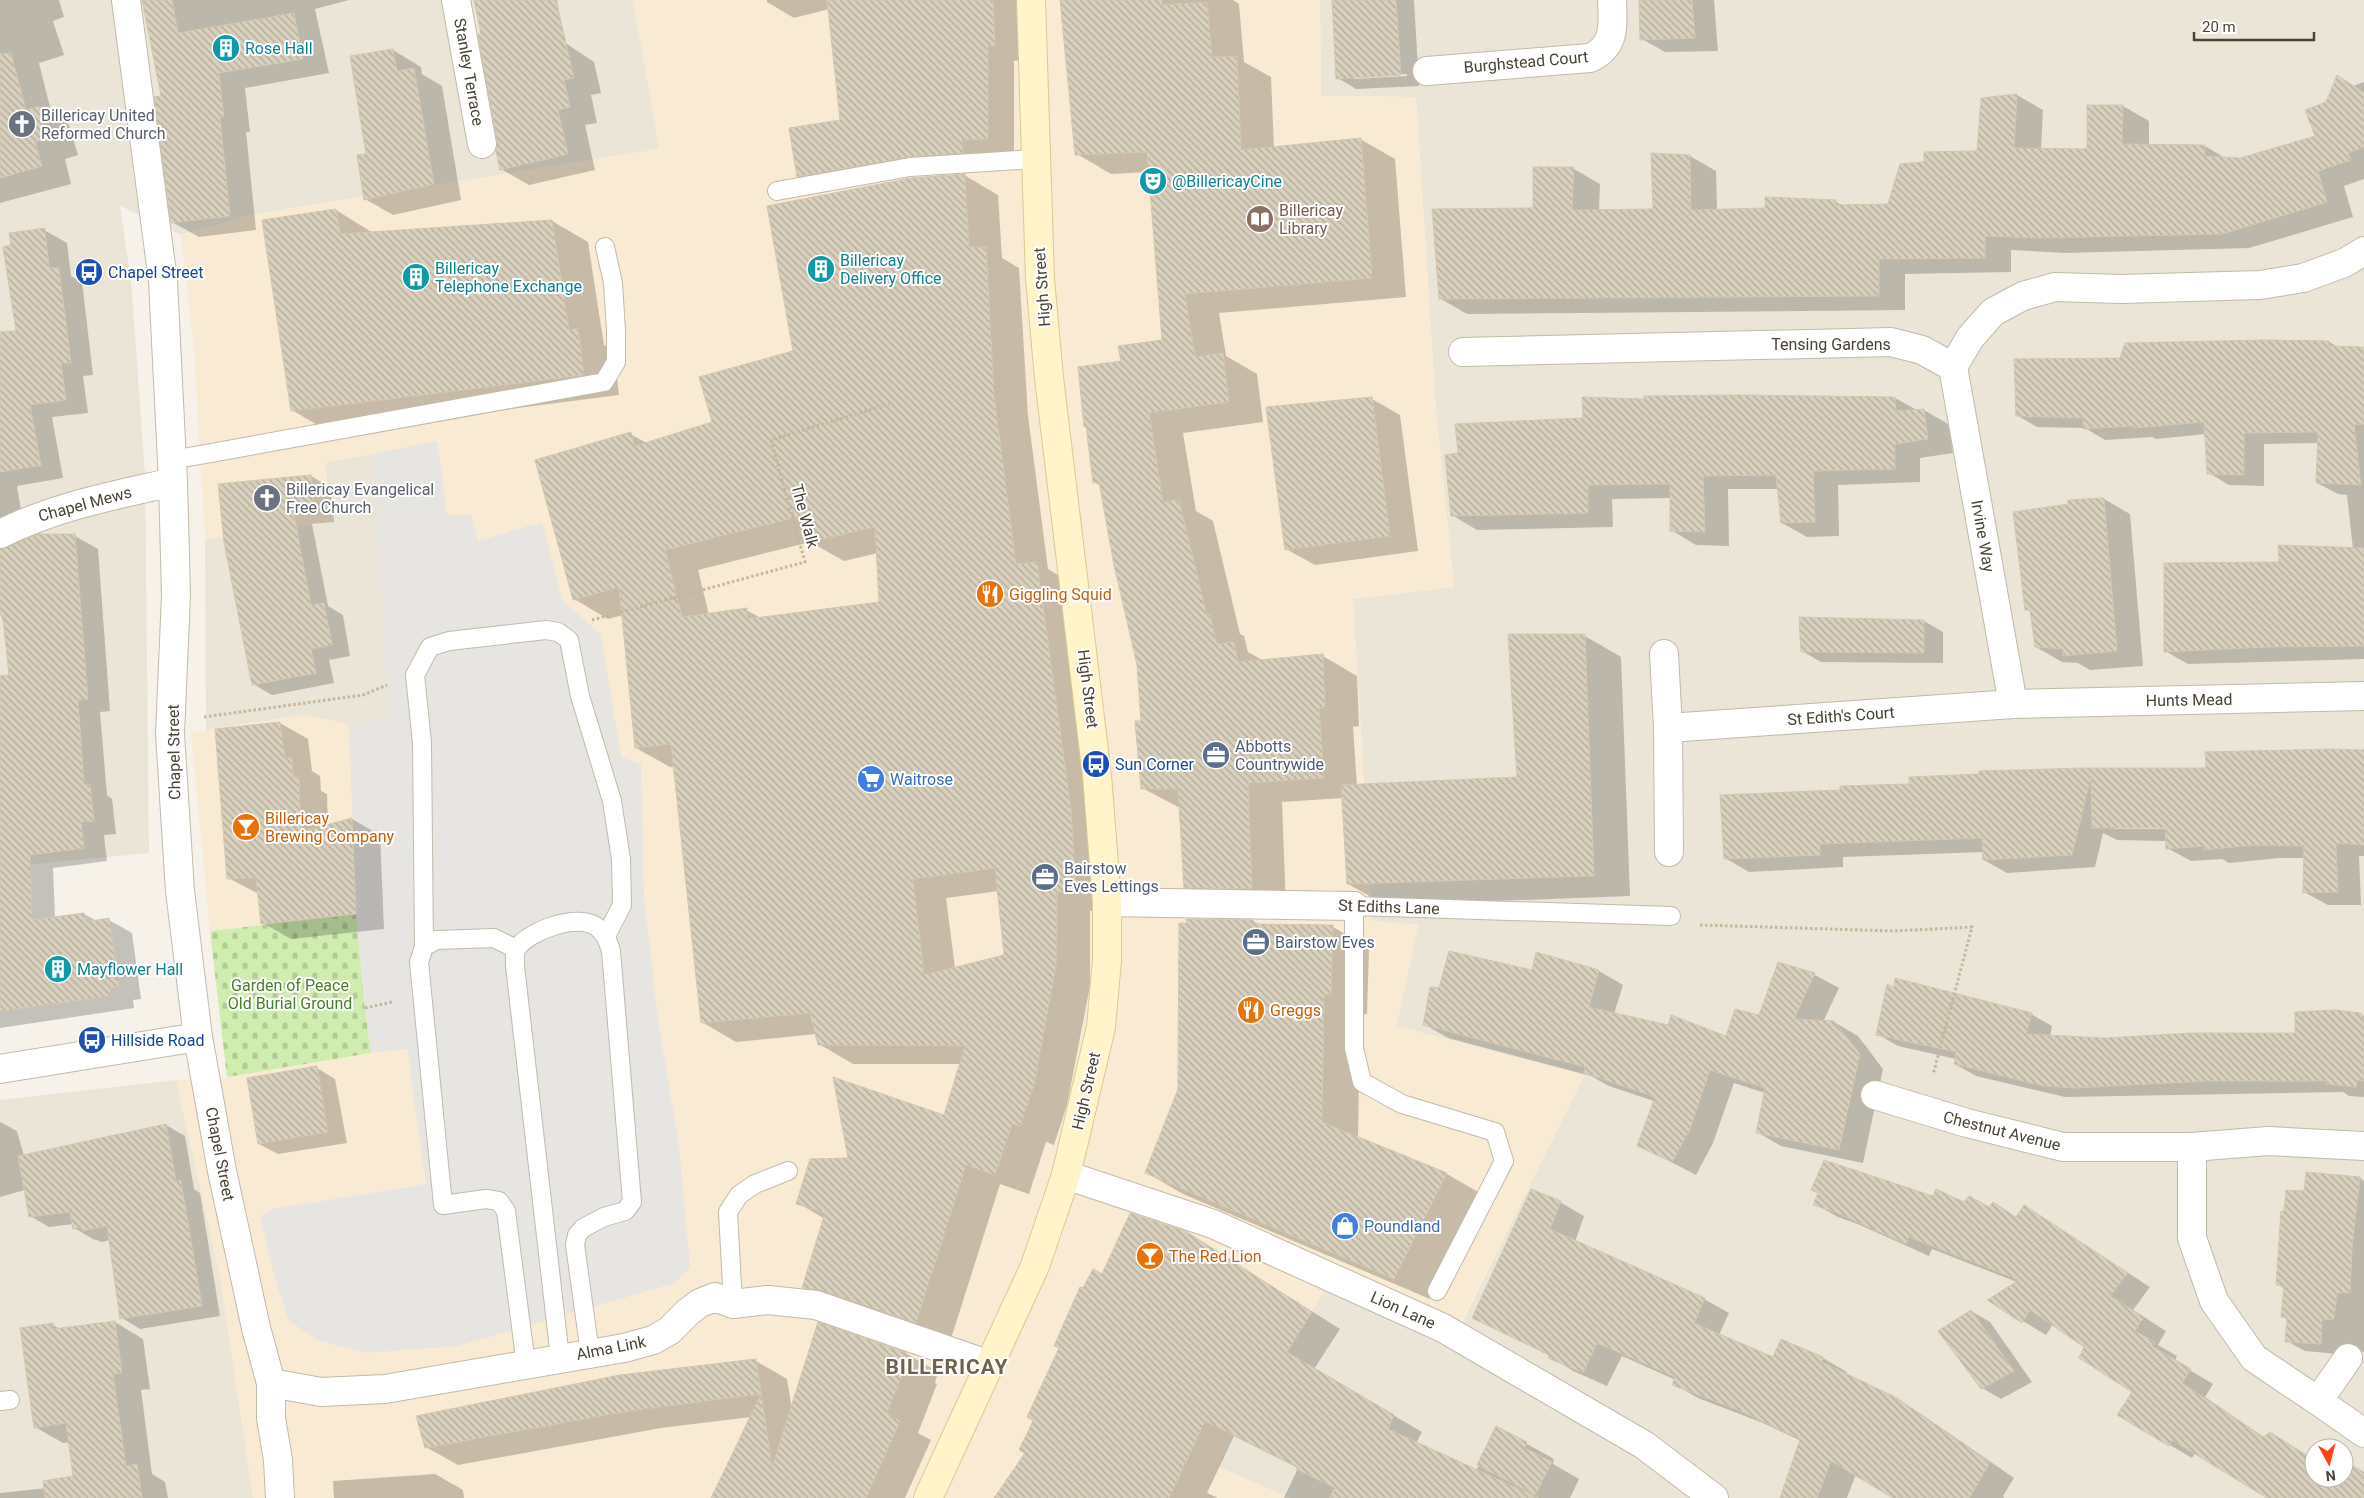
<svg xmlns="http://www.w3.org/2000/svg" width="2364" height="1498" font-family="Roboto,sans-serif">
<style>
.residential{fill:#eae5d6;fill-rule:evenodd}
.commercial{fill:#f9ead3}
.cemetery{fill:url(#cemetery-stones)}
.parking{fill:#e7e5e1}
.shadow{fill:#0003;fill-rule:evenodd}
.building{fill:url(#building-back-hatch);stroke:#d4c7b0;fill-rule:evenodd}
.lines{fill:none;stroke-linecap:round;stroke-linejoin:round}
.lane-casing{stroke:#c2bbaa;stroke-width:20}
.street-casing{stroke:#c2bbaa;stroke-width:30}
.secondary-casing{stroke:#dac995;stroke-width:30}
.path{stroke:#c5b79a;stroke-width:3;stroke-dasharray:2.5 2.5;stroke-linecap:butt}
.lane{stroke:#fff;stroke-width:18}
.street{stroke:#fff;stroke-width:28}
.secondary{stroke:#fff4ca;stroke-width:28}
.labels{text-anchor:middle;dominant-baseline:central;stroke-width:4;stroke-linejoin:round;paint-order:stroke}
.culture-label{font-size:16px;fill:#0d838f;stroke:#fff;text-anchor:start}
.street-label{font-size:16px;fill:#4a4336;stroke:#fff}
.worship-label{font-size:16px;fill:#5b616d;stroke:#fff;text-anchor:start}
.education-label{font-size:16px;fill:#785e54;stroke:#fff;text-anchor:start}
.transit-label{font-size:16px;fill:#164399;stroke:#fff;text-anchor:start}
.food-label{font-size:16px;fill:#c56008;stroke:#fff;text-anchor:start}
.service-label{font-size:16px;fill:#4e5e75;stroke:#fff;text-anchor:start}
.shop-label{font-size:16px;fill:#366cbe;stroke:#fff;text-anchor:start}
.park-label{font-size:16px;fill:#448223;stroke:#fff}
.district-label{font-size:21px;font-weight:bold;letter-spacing:1px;fill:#6e624d;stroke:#fff}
</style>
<defs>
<pattern id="cemetery-stones" width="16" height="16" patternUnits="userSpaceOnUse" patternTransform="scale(1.25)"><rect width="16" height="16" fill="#cfedaf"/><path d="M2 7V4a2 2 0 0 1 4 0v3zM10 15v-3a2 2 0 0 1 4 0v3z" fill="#b3cc97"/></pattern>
<pattern id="building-back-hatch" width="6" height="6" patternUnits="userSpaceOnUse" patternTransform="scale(1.25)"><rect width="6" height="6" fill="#d8cfbd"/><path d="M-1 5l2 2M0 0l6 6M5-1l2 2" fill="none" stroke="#b1aa9a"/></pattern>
</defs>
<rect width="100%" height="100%" fill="#f6f2e9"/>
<path class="residential" d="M0 0H633L660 149 255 214 181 235 120 206 131 279 145 475 149 853 0 867Z
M1320 0H2364V1498H1290L1216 1466 1327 1287 1446 1347 1456 1335 1584 1075 1396 1026 1418 925 1372 921 1353 599 1454 587 1436 410 1416 97 1321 96ZM2314 1448H2344V1478H2314Z
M373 454 388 719 349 724 304 715 206 730 205 539 332 522 325 462Z
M176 1080 220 1276 253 1498H0V1100Z"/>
<path class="commercial" d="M633 0H1320L1321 96 1416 97 1436 410 1454 587 1353 599 1372 921 1418 925 1397 1026 1585 1075 1466 1312 1446 1347 1327 1287 1216 1466 1290 1498H253L220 1276 176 1080 227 1077 371 1053 365 1008 356 914 210 931 191 733 304 715 349 724 388 719 373 454 325 463 332 522 205 539 194 349 181 235 255 214 659 149Z"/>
<path class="cemetery" d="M356 914 365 1008 371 1053 227 1077 210 931Z"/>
<path class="parking" d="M437 441 447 515H471L478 541 542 522 563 602 601 634 621 757 641 764 644 897 658 1020 679 1147 690 1268 675 1283 457 1346 366 1353 320 1341 289 1321 275 1279 260 1217 273 1209 426 1184 407 1049 371 1053 365 1008 356 914 349 724 388 719 373 454Z"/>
<path class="shadow" d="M0 0H59L64 17 53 21 64 55 39 63 52 115 69 125 78 155 65 159 71 184 0 203Z
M143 0H349L315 9 329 73 245 88 250 132H246L256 230 199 237 172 222 162 97Z
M475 0H557L564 42 594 62 601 93 591 95 597 123 585 125 595 170 529 185 501 169 482 35Z
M767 0H1027L1021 60 1014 61V153L935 171 824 191 798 176 842 121 829 9 794 18 767 2Z
M1061 0H1233L1239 4 1244 62 1271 77 1274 148 1360 139 1395 159 1406 297 1219 313 1226 356 1257 374 1263 422 1183 433 1196 511 1213 521 1240 634 1244 636 1248 652 1264 661 1323 656 1357 676 1359 726 1353 727 1357 786 1518 778 1585 636 1621 657 1630 896 1385 905 1348 884 1343 798 1282 802 1286 908 1220 907 1186 887 1180 808 1142 788 1143 723 1138 665 1101 486 1094 482 1087 427 1085 426 1123 362 1164 341 1150 172 1111 174 1077 154Z
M1333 0H1414L1419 86 1356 89 1338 78ZM1407 74V76L1354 79V77Z
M1640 0H1714L1718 51 1665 52 1642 39Z
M393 50 421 67 422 74 442 86 461 200 393 215 365 199 368 155Z
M2364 82V179L2344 186 2353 217 2249 248 2066 253 2011 250V272L1905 274V310L1467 314 1441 299 1574 169 1600 184 1599 211H1654L1690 156 1716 171 1717 211 1767 210 1835 201 1843 206 1889 205 1925 163 1978 153 1982 100 2017 95 2043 110 2041 149 2088 150V106H2123L2149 121V146H2205L2225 158 2240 159 2317 137 2327 103 2353 86Z
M964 175 998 195 1002 258 1019 268 1028 416 1048 569 1071 583 1109 910 1090 911V986L1067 1105 1054 1145 1046 1142 1029 1194 1000 1184 950 1342 838 1307 804 1287 825 1219 798 1203 945 1116 961 1064H853L819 1044 816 1034 736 1042 702 1022 675 767H670L636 748 623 615 608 619 574 599 630 434 647 443 714 423 794 352ZM810 542 844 561 878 553 881 603 761 618 746 610 709 615 698 570ZM999 891 1005 956 955 968 946 898Z
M336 210 373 233 552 221 588 242 604 345 614 350 619 395 329 432 292 410Z
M44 230 67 243 71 276 82 282 93 375 83 376 88 413 52 417 63 478 17 486 23 522 0 526V345L19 342 13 246Z
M2158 342H2329L2338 347 2364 348V659L2188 664 2165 651 2281 563 2353 549 2347 495 2338 494 2317 483 2319 443 2264 444V486L2229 485 2209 473 2206 434 2156 439 2152 437 2105 440 2085 428 2037 427 2017 415 2121 359 2126 344Z
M1738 396 1895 398 1917 410H1924L1948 424 1953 453 1920 458V482L1838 485 1839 536 1807 537 1782 523 1779 489H1728L1729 546 1696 545 1671 530V498L1612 499 1613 527 1477 530 1452 515 1460 454 1645 400Z
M1372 399 1400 415 1418 551 1315 565 1286 549Z
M311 476 330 487 334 522 312 524 328 606 343 615 350 656 329 660 334 683 272 695 253 684 225 542Z
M2104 499 2130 514 2143 666 2090 670 2078 663 2062 662 2036 647 2031 612 2026 609 2070 501Z
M75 536 98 549 110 711 100 712 107 795 112 799 116 834 104 835 107 861 53 868 55 918 84 914 97 921 109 920 132 933 141 999 133 1000 134 1008 0 1028V677H10L4 619 0 612V556Z
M1924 621 1943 632V663L1821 662 1802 651Z
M280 723 308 739 312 771 320 776 321 791 327 794 328 826 352 819 380 835 384 929 291 939 263 923 259 894 228 878Z
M2364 751V856H2359L2361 905H2328L2304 892 2305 858H2279L2229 863 2222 859 2191 861 2167 848V841L2117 840 2103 833 2095 867 2007 873 1984 860V852L1843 857V867L1749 872 1725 858 1841 792 1911 785 2207 769ZM2115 827H2171V829H2115Z
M1253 921 1260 925 1333 927 1369 948 1367 1014 1360 1015 1358 1138 1447 1174 1483 1195 1430 1299 1183 1194 1147 1173Z
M1537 954 1599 971 1623 985 1614 1014 1727 1038 1760 1016 1779 963 1815 975 1839 988 1823 1022H1834L1858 1036 1883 1069 1863 1163 1781 1146 1757 1132 1765 1093 1734 1083 1713 1143 1696 1175 1639 1145 1654 1101 1609 1086 1591 1076 1448 1038 1424 1024 1440 989 1533 972Z
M2031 1014 2052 1026 2050 1037 2106 1040 2297 1034 2361 1014 2364 1016V1097L2349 1096 2343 1092 2065 1097 1976 1076 1955 1064 1956 1059 1898 1046 1877 1034Z
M317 1068 335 1079 347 1143 278 1154 259 1144Z
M0 1122 17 1131 24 1156 166 1125 185 1136 194 1189 200 1193 220 1316 140 1329 122 1318 110 1240 102 1242 93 1239 74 1228 73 1224 49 1227 30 1216 25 1190 0 1197Z
M2360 1178 2364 1181V1352L2339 1350V1354L2305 1351 2287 1341 2288 1320 2282 1316 2285 1289 2277 1284 2285 1212 2306 1193Z
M1934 1198 1989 1208 2017 1218 2025 1207 2150 1287 2133 1310 2166 1331 2158 1345 2177 1356 2175 1361 2213 1384 2205 1397 2265 1438 2270 1433 2314 1460V1478H2344L2345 1461 2364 1472V1498H2270L2195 1453 2192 1458 2119 1415 2133 1391 2086 1346 2053 1324 2046 1335 1989 1300 2017 1282 1932 1249 1929 1256 1860 1225 1838 1217 1815 1204Z
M1560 1202 1584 1216 1575 1242 1704 1299 1729 1313 1719 1335 1773 1358 1781 1341 1823 1358 1847 1372 1846 1375 1921 1414 2014 1478 2003 1496 2004 1498H1895L1856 1474 1847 1498H1781L1801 1441 1763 1423 1698 1398 1674 1384 1676 1380 1622 1356 1607 1386 1573 1371 1550 1356 1474 1317Z
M1187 1233 1340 1329 1314 1369 1422 1432 1416 1443 1476 1471 1497 1427 1554 1459 1553 1464 1579 1479 1570 1498H1284L1298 1468 1234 1436 1207 1493 1218 1498H996L1026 1452 1034 1420 1084 1290 1103 1275Z
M1971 1311 1990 1322 2032 1382 2001 1399 1982 1388Z
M115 1322 143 1339 150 1389 141 1390 152 1474 165 1482 168 1498H0V1493L76 1485 70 1442 63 1443 35 1427 53 1325 62 1330Z
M907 1354 938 1372 935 1383 937 1384 918 1433 931 1440 905 1498H713L751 1417 661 1428 458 1465 426 1447 756 1361 787 1379 792 1409Z
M435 1474 463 1490 464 1498H334L333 1481Z"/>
<path class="building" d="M142 0H172L178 33 294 13 303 59 219 73 224 117 220 118 230 216 171 223 154 97 161 96Z
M474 0H556L574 78 564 80 570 107 558 110 568 154 500 170 496 151 497 141 478 34H481Z
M827 0H993L995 45 988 46V139L962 140 963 153 908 157 797 177 789 128 840 120Z
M1060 0H1162V5L1207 2 1212 57 1237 56 1241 150 1361 138 1372 278 1185 294 1195 357 1223 353 1229 402 1149 413 1163 502 1179 500 1207 616 1210 615 1217 644 1234 642 1238 662 1323 654 1325 707 1319 708 1324 778 1248 783 1252 889 1184 888 1178 789H1141L1135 721H1141L1137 665 1114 565 1099 482 1093 483 1086 426 1084 427 1078 367 1121 361 1118 346 1162 340 1147 152 1075 155Z
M1332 0H1396L1401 75 1336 79Z
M1639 0H1692L1695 38 1640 40Z
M393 49 397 71 414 68 434 184 364 200 357 155 366 154 350 56Z
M11 53 26 110 39 106 48 138 35 142 42 166 0 178V54Z
M2337 75 2364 93V147L2348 153 2351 160 2318 171 2327 202 2222 234 2039 238 1985 236V258L1879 259V296L1439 299 1432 209 1533 208V167H1574L1572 210 1653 209 1651 153 1690 155 1691 210 1765 208V197L1836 200V205L1888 204 1900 164 1924 162V152L1977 151 1981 98 2017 94 2014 148 2087 149V105H2123L2122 144 2205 145V156L2240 158 2315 136 2305 110 2326 102Z
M965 174 969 247H986L994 396 1016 564 1037 562 1071 810 1076 891 1057 892 1056 966 1034 1085 1020 1126 1012 1124 995 1175 966 1165 916 1323 821 1290 802 1288 825 1213 796 1204 810 1159 848 1158 833 1077 944 1115 965 1046 818 1045 810 1013 701 1023 671 744 635 748 619 587 573 600 535 460 631 432 635 446 712 422 699 377 793 351 767 206 911 178ZM801 516 809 542 875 527 879 602 747 619V608L682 617 665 550ZM995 868 1004 955 924 975 913 879Z
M336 209 340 234 552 220 569 330 578 328 584 375 291 411 262 220Z
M45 228 49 268H59L71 363H61L66 400 30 405 41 465 0 472V332L16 331 3 247 11 245 9 233Z
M2265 340 2329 341V346L2364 347V424L2354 425 2361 485 2316 483 2318 432 2244 433V475L2207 474 2204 422 2134 428V426L2083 429V418L2016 416 2014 359 2120 358 2125 343Z
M1738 395 1895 397 1896 411 1924 409 1928 439 1895 444V469L1813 471 1815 522 1781 523 1776 475 1703 476 1705 532 1670 531V484L1588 485V513L1451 516 1445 455 1458 453 1455 424 1583 418 1582 397 1644 399V396Z
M1372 397 1390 536 1285 550 1266 407Z
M311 475 315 512 294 514 311 605 324 603 332 645 311 649 316 673 252 685 224 542 218 484Z
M2104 498 2117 651 2063 656V649L2035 647 2030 610H2025L2013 512 2068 504V500Z
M38 534H75L88 699 78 700 84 785 90 784 94 821 81 822 84 848 30 855 32 920 84 913 86 922 109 918 119 986 110 988 111 996 0 1011V676L9 675 3 619 0 614V549Z
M2278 545 2364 548V646L2267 647 2164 652V563L2279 562Z
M1799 617 1924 620V653L1801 652Z
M1508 634H1585L1594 876 1347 884 1341 785 1517 777Z
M280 722 285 758H292L293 777H299L301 832 352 818 356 914 261 924 256 878 227 879 215 729Z
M2332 749 2364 750V845L2336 843 2338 892 2303 893 2304 846 2254 845 2204 850V846L2166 849 2165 828H2092L2091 777 2072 855 1983 860 1982 838 1820 844V855L1724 859 1720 795 1840 790V786L1909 784V777L1979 774V771L2083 768H2206L2205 752Z
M1186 919 1253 920 1254 924 1333 925 1331 994 1324 995 1322 1122 1447 1173 1394 1279 1145 1173 1178 1089 1179 923H1187Z
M1449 951 1532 970 1536 952 1599 970 1589 1007 1668 1025 1671 1015 1726 1036 1735 1009 1759 1015 1778 962 1815 973 1794 1019 1834 1021 1860 1054 1839 1150 1756 1133 1765 1088 1710 1070 1690 1129 1672 1162 1637 1146 1655 1097 1584 1073 1585 1067 1423 1025 1430 987 1439 988Z
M1895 978 2032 1013 2026 1034 2106 1038 2191 1033H2295V1012L2335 1010 2361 1013 2364 1020V1081L2357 1080 2356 1087 2326 1084 2327 1081H2207L2075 1088 2043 1086 1954 1064 1956 1052 1876 1035 1887 984 1894 987Z
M317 1066 328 1132 258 1144 247 1078Z
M166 1124 176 1181H181L202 1306 120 1319 107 1226 82 1231 81 1227 73 1229 70 1212 29 1217 18 1156Z
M1824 1160 1933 1196 1936 1189 1964 1202 1969 1196 1989 1207 1993 1202 2016 1217 2024 1205 2128 1273 2110 1296 2144 1317 2135 1331 2155 1342 2152 1346 2191 1369 2182 1383 2263 1437 2270 1432 2314 1460V1478H2344V1459L2364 1474V1498H2267L2172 1440 2169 1446 2117 1415 2132 1392 2079 1358 2084 1347 2030 1310 2022 1323 1987 1300 2019 1280 1909 1237 1906 1244 1835 1212 1813 1205 1818 1193 1811 1190Z
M2306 1172 2360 1177 2352 1248 2350 1293H2337L2334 1319 2322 1320 2321 1344 2285 1342 2287 1318 2281 1317 2284 1286 2276 1285 2281 1211H2284L2286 1190 2304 1191Z
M1531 1189 1561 1201 1550 1229 1705 1298 1694 1323 1773 1357 1781 1339 1823 1357 1822 1362 1897 1398 1990 1463 1969 1498H1893L1831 1461 1817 1498H1780L1800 1439 1738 1410 1672 1385 1675 1377 1597 1343 1583 1373 1548 1358 1549 1355 1472 1318Z
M1130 1213 1187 1232 1312 1312 1287 1352 1394 1415 1388 1429 1539 1498H1329L1335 1488 1296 1469 1298 1467 1205 1421 1169 1498H994L1025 1453 1019 1450 1033 1421 1027 1417 1059 1348 1054 1346 1080 1287 1083 1288 1093 1269 1102 1274Z
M1971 1310 2014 1371 1981 1389 1938 1331Z
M115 1321 122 1373 113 1374 126 1466 137 1464 142 1498H45L43 1481 73 1476 66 1423 34 1428 20 1328 53 1323 54 1329Z
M818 1322 907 1353 904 1364 906 1365 887 1413 900 1421 866 1498H711L761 1394 628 1411 425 1448 416 1416 620 1375 756 1359 772 1467Z
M1496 1426 1527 1442 1525 1448 1552 1462 1535 1495 1477 1465Z"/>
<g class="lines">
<defs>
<path id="lane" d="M777 191 910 167 1035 159
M172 460 604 382 616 362V331L613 283 605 247
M424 947 422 743 415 675 430 647 449 641 546 630 558 632 569 640 580 696 612 801 621 859 622 905 606 936
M516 949 494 938 436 940 424 947 419 962 443 1205 486 1199 499 1201 506 1211 526 1365
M1437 1291 1504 1161 1495 1132 1402 1104 1362 1082 1354 1048V906L1671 916
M733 1304 728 1212 739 1195 755 1184 788 1171
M560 1358 515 966C515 961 514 952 517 948 530 930 580 912 598 928 606 934 608 942 611 951L632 1202 625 1211 604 1217 583 1228 577 1235 575 1245 590 1353
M0 1401 10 1400"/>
<path id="street" d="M126 0 163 281 173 482 176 595 170 734 180 891 198 1037 222 1171 256 1328 271 1383V1418L278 1460 280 1498
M456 0 482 144
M1427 71 1590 58C1616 46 1613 25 1612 0
M1463 352 1891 342 1922 350 1953 367 1970 338 1993 312 2023 296 2055 287 2121 289 2260 285 2303 278 2344 263 2364 251
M1953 367 2013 704
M0 534C56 506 112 496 173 482
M1664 654 1668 728
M1669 852 1668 728 2013 704 2364 696
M1107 902 1354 906
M0 1069 198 1037
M1875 1095 1967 1123 2063 1147H2192L2268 1141 2364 1146
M2192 1147V1238L2214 1301 2254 1358 2318 1401 2348 1358
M1066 1175 1213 1224 1443 1328 1644 1445 1714 1498
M271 1383 321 1392 385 1389 624 1348 653 1340 669 1331 688 1312 700 1303 715 1297 733 1304 768 1300 816 1305 990 1365
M2318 1401 2364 1433"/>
<path id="secondary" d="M928 1498 1035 1266 1066 1175 1101 1027 1107 960V902L1097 776 1049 378 1040 279 1031 0"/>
</defs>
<use href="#lane" class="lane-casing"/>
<use href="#street" class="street-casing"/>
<use href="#secondary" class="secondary-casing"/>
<path class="path" d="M993 387 1014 384
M592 620 805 562 771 440 889 404
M204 717 363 695 387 685
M1700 925 1894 931 1972 927 1933 1075
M365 1008 392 1002"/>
<use href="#lane" class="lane"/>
<use href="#street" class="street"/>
<use href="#secondary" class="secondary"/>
</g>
<defs>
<symbol id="building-disc" viewBox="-11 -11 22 22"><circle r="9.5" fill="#0f9aa8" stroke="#fff"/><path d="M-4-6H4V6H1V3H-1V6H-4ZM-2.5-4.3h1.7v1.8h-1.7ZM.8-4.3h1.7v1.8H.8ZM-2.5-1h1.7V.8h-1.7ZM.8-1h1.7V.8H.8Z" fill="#fff"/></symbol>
<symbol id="church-disc" viewBox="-11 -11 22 22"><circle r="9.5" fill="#6b7280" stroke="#fff"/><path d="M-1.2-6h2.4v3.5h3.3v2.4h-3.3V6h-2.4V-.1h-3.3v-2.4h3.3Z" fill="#fff"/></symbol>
<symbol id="theatre-disc" viewBox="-11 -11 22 22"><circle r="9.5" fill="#0f9aa8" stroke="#fff"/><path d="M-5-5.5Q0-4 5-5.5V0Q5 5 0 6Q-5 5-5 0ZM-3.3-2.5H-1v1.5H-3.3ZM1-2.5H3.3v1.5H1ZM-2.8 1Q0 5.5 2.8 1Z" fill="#fff"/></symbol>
<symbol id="library-disc" viewBox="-11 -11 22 22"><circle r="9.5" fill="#8d6e63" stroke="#fff"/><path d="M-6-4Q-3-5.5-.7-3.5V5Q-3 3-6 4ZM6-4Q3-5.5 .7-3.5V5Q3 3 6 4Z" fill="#fff"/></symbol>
<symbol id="bus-disc" viewBox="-11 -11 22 22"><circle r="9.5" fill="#1a4fb4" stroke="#fff"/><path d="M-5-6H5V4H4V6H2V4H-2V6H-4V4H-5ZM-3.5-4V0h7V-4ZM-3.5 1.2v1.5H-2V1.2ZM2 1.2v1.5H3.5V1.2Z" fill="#fff"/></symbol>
<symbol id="restaurant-disc" viewBox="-11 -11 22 22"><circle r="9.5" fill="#e8710a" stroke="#fff"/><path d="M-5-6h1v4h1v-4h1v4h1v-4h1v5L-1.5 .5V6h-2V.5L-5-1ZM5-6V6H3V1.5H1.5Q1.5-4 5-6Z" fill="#fff"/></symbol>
<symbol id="office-disc" viewBox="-11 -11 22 22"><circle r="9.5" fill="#5c6f8a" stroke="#fff"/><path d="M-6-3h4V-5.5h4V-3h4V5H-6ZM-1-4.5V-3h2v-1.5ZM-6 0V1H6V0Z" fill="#fff"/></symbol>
<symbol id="supermarket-disc" viewBox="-11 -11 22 22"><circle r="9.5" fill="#3f7fe0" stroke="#fff"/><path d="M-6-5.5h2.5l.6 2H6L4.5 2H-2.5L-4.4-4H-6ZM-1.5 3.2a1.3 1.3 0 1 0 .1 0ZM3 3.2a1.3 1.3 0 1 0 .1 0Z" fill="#fff"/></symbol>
<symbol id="bar-disc" viewBox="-11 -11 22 22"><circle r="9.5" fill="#e8710a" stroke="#fff"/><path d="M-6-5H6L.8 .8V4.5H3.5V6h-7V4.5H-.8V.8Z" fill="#fff"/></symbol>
<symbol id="shop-disc" viewBox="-11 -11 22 22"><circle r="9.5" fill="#3f7fe0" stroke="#fff"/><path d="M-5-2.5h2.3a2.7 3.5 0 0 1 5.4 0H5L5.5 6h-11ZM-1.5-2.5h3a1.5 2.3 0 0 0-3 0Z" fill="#fff"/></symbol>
</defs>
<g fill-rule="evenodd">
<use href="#building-disc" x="210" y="32" width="32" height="32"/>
<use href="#church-disc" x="6" y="108" width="32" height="32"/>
<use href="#theatre-disc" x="1137" y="165" width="32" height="32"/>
<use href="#library-disc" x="1244" y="203" width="32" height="32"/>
<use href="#building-disc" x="805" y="253" width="32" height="32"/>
<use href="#bus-disc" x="73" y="256" width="32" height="32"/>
<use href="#building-disc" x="400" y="261" width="32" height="32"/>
<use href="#church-disc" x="251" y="482" width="32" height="32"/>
<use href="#restaurant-disc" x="974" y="578" width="32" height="32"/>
<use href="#office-disc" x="1200" y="739" width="32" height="32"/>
<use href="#bus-disc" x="1080" y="748" width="32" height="32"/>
<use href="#supermarket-disc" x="855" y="763" width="32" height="32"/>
<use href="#bar-disc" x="230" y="811" width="32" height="32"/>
<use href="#office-disc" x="1029" y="861" width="32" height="32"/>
<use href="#office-disc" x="1240" y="926" width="32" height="32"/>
<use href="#building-disc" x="42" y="953" width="32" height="32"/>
<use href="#restaurant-disc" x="1235" y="994" width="32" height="32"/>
<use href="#bus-disc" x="76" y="1024" width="32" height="32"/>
<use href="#shop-disc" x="1329" y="1210" width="32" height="32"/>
<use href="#bar-disc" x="1134" y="1240" width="32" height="32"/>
</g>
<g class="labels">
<g class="culture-label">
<text x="245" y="48">Rose Hall</text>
<text x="1172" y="181">@BillericayCine</text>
<text x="840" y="260">Billericay<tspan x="840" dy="18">Delivery Office</tspan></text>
<text x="435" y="268">Billericay<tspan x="435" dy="18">Telephone Exchange</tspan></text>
<text x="77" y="969">Mayflower Hall</text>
</g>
<g class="street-label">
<text transform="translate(1526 62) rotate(-5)">Burghstead Court</text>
<text transform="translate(469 72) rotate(80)">Stanley Terrace</text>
<text transform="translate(1042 287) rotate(-94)">High Street</text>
<text x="1831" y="344">Tensing Gardens</text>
<text transform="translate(85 504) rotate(-15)">Chapel Mews</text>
<text transform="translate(805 516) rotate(75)">The Walk</text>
<text transform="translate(1983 536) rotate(80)">Irvine Way</text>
<text transform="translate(1088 689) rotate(83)">High Street</text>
<text transform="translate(2189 700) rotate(-1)">Hunts Mead</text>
<text transform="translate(1841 716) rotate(-4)">St Edith's Court</text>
<text transform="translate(174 752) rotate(-91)">Chapel Street</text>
<text transform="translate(1389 907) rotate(2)">St Ediths Lane</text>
<text transform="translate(1086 1091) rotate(-77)">High Street</text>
<text transform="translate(2002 1131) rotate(14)">Chestnut Avenue</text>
<text transform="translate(220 1154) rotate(79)">Chapel Street</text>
<text transform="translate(1403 1310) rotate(24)">Lion Lane</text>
<text transform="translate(611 1348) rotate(-11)">Alma Link</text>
</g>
<g class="worship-label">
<text x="41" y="115">Billericay United<tspan x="41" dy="18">Reformed Church</tspan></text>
<text x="286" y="489">Billericay Evangelical<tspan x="286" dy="18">Free Church</tspan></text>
</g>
<g class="education-label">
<text x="1279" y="210">Billericay<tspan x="1279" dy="18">Library</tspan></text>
</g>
<g class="transit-label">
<text x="108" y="272">Chapel Street</text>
<text x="1115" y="764">Sun Corner</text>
<text x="111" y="1040">Hillside Road</text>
</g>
<g class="food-label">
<text x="1009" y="594">Giggling Squid</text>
<text x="265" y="818">Billericay<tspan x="265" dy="18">Brewing Company</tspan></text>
<text x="1270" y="1010">Greggs</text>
<text x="1169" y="1256">The Red Lion</text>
</g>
<g class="service-label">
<text x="1235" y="746">Abbotts<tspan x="1235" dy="18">Countrywide</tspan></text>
<text x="1064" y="868">Bairstow<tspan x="1064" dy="18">Eves Lettings</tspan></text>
<text x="1275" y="942">Bairstow Eves</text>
</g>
<g class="shop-label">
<text x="890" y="779">Waitrose</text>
<text x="1364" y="1226">Poundland</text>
</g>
<g class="park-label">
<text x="290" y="985">Garden of Peace<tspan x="290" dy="18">Old Burial Ground</tspan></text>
</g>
<g class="district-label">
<text x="947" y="1367">BILLERICAY</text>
</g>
</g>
<g transform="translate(2329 1463) rotate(173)"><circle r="24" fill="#ffffff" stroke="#b7b4af"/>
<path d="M0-4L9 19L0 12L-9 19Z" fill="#ff4117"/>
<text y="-8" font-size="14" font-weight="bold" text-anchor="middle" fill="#4a4336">N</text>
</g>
<path d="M2194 32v8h120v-8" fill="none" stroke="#4a4336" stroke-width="2.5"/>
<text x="2202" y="32" font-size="15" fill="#4a4336" stroke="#ffffff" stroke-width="4" paint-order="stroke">20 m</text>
</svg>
